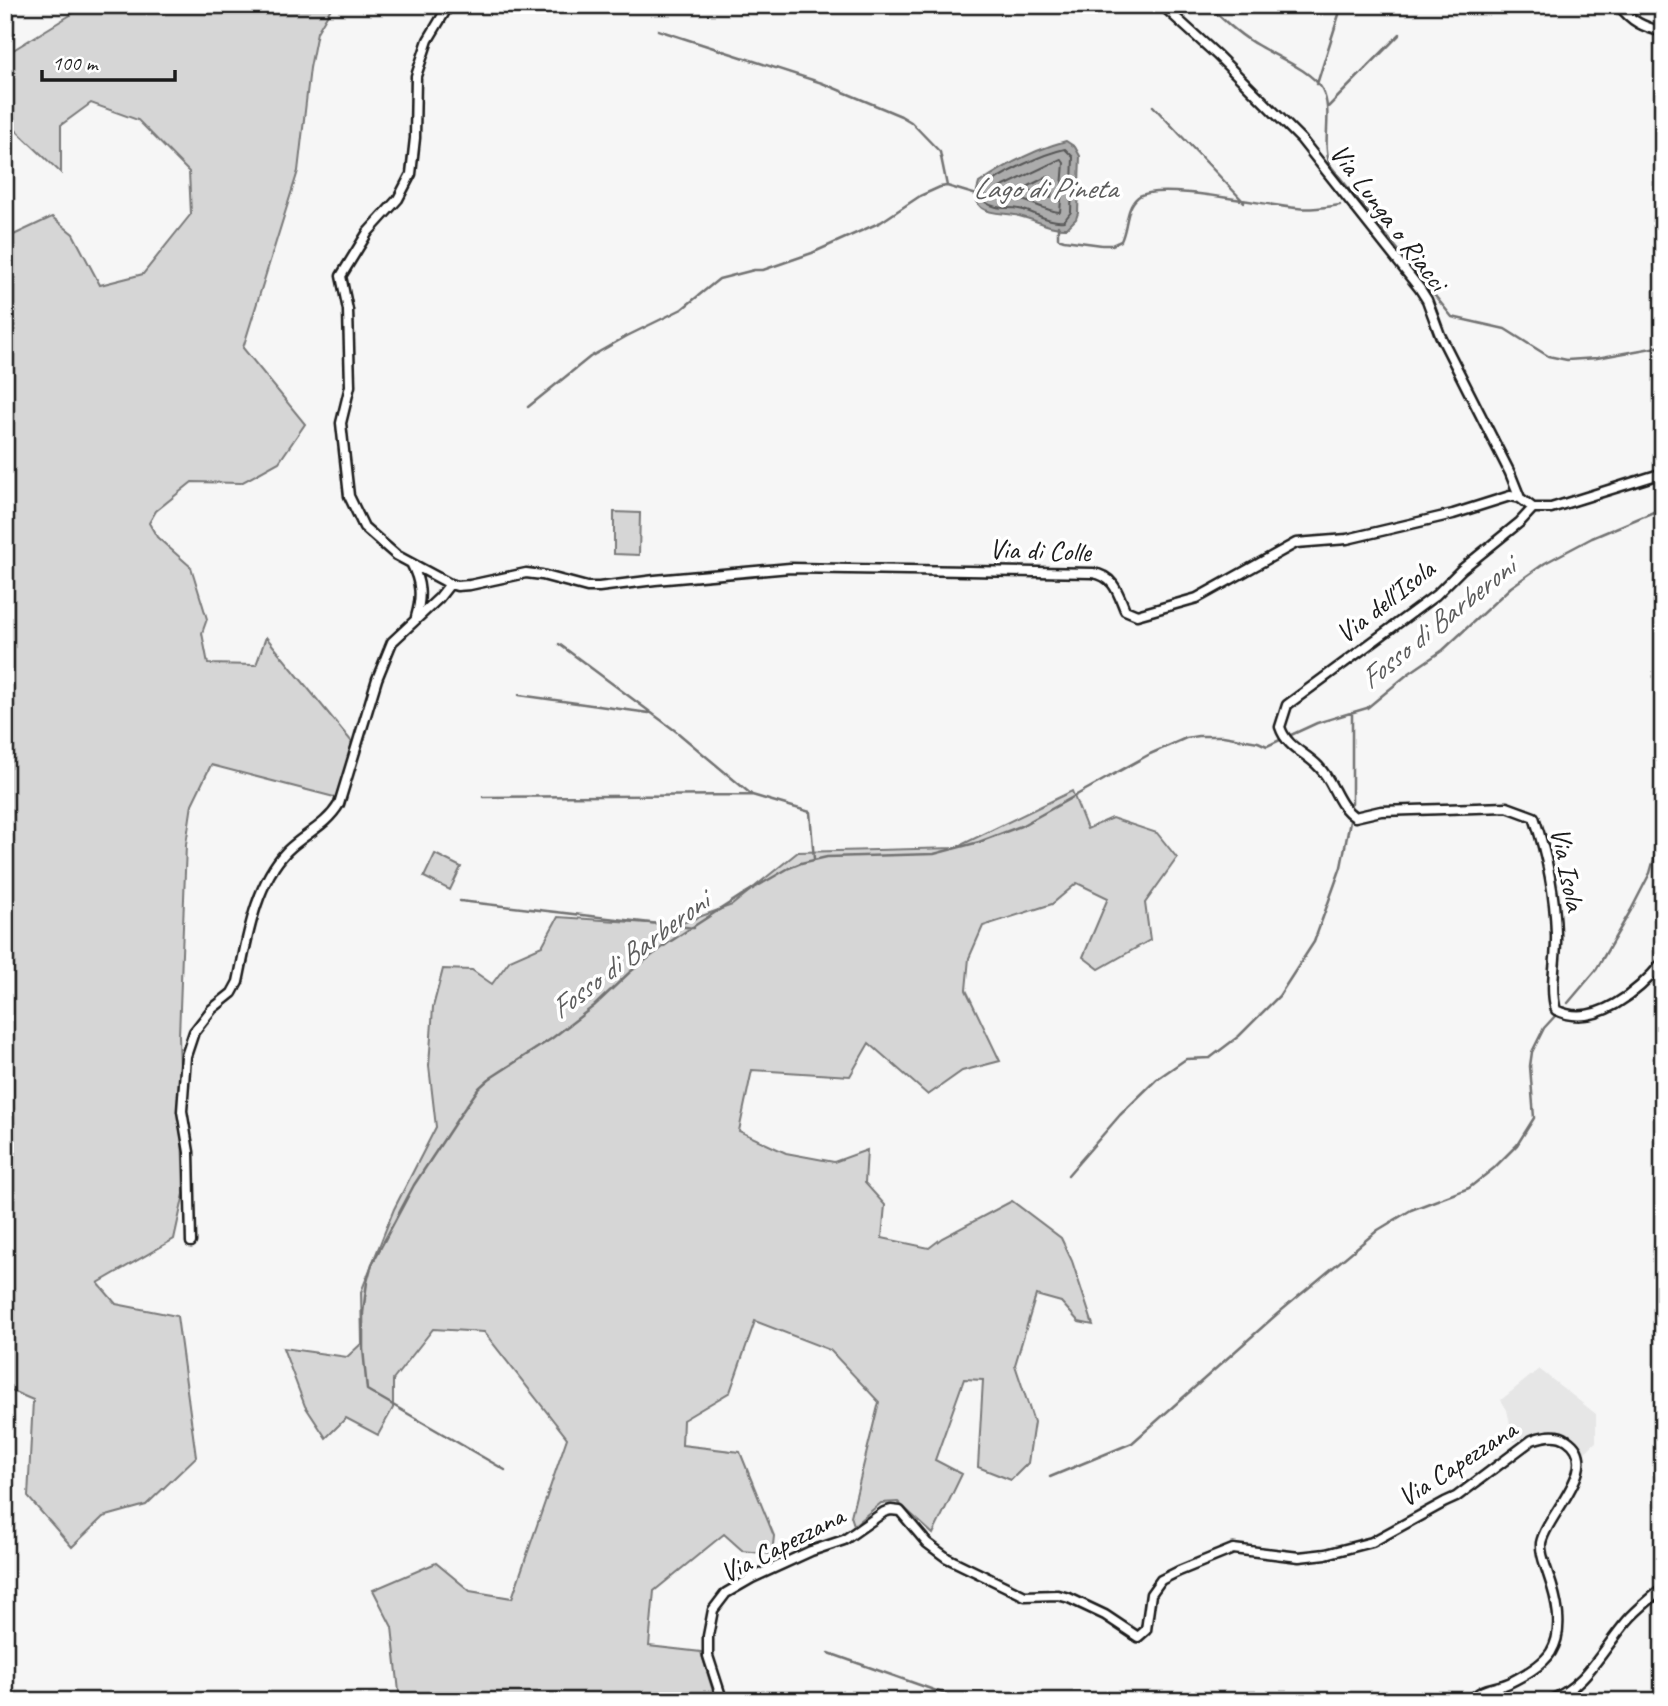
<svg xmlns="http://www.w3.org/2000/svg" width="1668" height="1706" font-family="Caveat,sans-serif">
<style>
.built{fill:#e6e6e6}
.green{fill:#d6d6d6;stroke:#797979;stroke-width:2}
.water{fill:#acacac;stroke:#727272;stroke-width:2}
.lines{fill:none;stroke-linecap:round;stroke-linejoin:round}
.shore{stroke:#565656;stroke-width:2}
.stream{stroke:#727272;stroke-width:2.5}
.minor-casing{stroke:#1c1c1c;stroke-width:13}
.minor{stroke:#fff;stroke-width:8}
.labels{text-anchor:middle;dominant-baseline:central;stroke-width:7;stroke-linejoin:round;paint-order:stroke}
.street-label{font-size:28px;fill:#1c1c1c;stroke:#fff}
.water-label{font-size:30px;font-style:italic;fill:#5d5d5d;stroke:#fff}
</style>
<rect width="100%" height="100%" fill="#f6f6f6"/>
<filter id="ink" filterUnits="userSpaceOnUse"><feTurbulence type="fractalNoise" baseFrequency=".0143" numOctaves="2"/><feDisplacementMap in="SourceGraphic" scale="14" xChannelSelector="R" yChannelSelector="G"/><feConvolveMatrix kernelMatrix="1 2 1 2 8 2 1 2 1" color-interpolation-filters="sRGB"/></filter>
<g filter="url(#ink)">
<path class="built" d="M1539 1369 1596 1414V1442L1583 1454 1576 1439 1565 1433 1547 1432 1514 1442 1507 1410 1501 1400Z"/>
<path class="green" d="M87 5H333L317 32 310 68 298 171 243 348 305 424 279 462 241 483 192 482 156 511 149 523 157 537 191 567 207 619 202 633 208 664 256 665 266 637 352 742 338 798 211 765 192 804 186 844 179 1036 184 1194 174 1239 98 1283 116 1304 177 1316 196 1457 146 1505 103 1517 72 1547 28 1497 33 1400 5 1388V291L11 287 5 276V239L52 217 73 234 100 285 143 274 191 214 189 172 138 120 91 103 61 125V173L5 120V55Z
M614 512 640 513 639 555 614 554Z
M1072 791 1087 829 1112 818 1157 833 1177 858 1145 903 1150 940 1099 969 1083 957 1108 898 1077 883 1052 904 983 926 969 958 966 990 1000 1061 962 1071 928 1095 869 1043 850 1076 752 1070 739 1131 786 1153 834 1162 867 1150 865 1183 885 1205 882 1238 929 1248 942 1238 1012 1201 1061 1238 1072 1261 1093 1325 1079 1322 1061 1302 1036 1295 1015 1365 1034 1422 1028 1463 1011 1480 978 1467 983 1380 964 1379 935 1460 962 1474 933 1534 898 1502 881 1503 854 1525 851 1516 879 1402 830 1350 755 1321 730 1392 683 1420 682 1445 740 1452 774 1536 772 1554 743 1551 724 1534 654 1591 649 1646 701 1652 716 1701H400L392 1627 373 1590 436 1563 470 1591 512 1598 567 1438 484 1332 433 1329 393 1380V1408L378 1435 346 1418 326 1438 305 1406 283 1348 347 1357 362 1343 361 1292 394 1209 436 1127 429 1066 433 1007 443 969 472 970 492 984 510 960 542 946 558 917 677 925 732 905 798 852 955 848Z
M435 854 461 867 450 890 424 877Z"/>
<path class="water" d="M1066 141 1075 147 1080 156 1078 213 1076 219 1067 228C1049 229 1037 220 1019 216 999 211 967 218 979 183 1004 166 1036 149 1066 141Z"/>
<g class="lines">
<path class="shore" d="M1065 149 1073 157 1071 212 1064 221C1048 223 1035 212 1019 209 1007 207 996 210 985 202L984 188C1002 173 1042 154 1065 149Z
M1061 159 1064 163 1060 212C1046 211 1035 203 1021 200 1011 199 1002 201 993 196V192L1000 188Z
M1048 176 1053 179 1051 198 1028 190 1029 186Z"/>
<path class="stream" d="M1208 5C1223 20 1240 36 1259 46 1277 57 1312 71 1322 89 1334 112 1321 141 1330 165L1452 317 1505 329 1548 356 1567 360 1597 358 1663 346
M658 30 822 83 901 116 911 122 940 152 947 186
M1317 84 1342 5
M1153 106 1244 202
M1327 108 1400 34
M1058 226V238L1064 240 1102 245H1112L1121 241C1128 227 1125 208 1138 197 1158 181 1267 206 1297 208 1311 210 1325 207 1340 205
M528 407 590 357 627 336 682 309 719 279 754 270H763L812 253 881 222 920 196 940 187 947 186 977 195
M559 644 677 732 752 795
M519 695 649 713
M483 797 752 795 810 812 814 859
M1352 804V712
M460 901 694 928
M1568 1003 1596 970 1631 910 1650 873 1663 827
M1068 1175 1120 1115 1157 1079 1186 1059 1210 1058 1239 1036 1279 996 1314 942 1341 867 1350 821
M505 1470 367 1390 363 1349V1313L367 1282 372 1264 414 1185 462 1112 479 1088 489 1079 551 1039 594 1006 630 972 668 943 742 895 789 868 801 863 827 857 934 854 979 842 1021 826 1150 754 1186 738 1198 736H1223L1258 742 1267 746 1317 723 1367 708 1408 674 1443 650 1511 587 1545 563 1592 538 1663 508
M1050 1477 1132 1443 1276 1315 1378 1230 1411 1210 1469 1188 1494 1168 1517 1145 1534 1118 1530 1066 1532 1052 1544 1028 1556 1015
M829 1653 965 1701"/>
<defs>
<path id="minor" d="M1162 5 1217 55 1301 139 1420 289 1427 300 1440 335 1510 473 1520 498
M1619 5C1631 22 1644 27 1663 32
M1533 508 1520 522 1462 569 1436 595 1287 705 1280 727C1287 748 1305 752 1319 767 1334 782 1337 806 1355 817L1381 811 1507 807 1534 817C1547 855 1555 894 1556 934 1557 960 1549 986 1556 1010 1595 1030 1640 990 1663 962
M411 563C421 582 422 597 416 617
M450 584 457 586 470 585 526 573 542 575 587 587H599L655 580 790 568 1093 573C1114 576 1118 593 1125 610L1137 615 1197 598 1296 543 1347 539 1453 514 1510 496 1520 498 1533 508H1551L1663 473
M191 1242 189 1152 182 1111 186 1056 194 1032 212 1009 232 993 238 982C247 939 255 884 287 851 304 834 326 826 339 804L377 679 392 642 439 598 450 584 396 555 364 527 349 496 341 423 350 386 348 310 341 276 368 232 398 199 411 174 415 138 416 76 428 40 449 5
M721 1701 720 1693 708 1656V1636L713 1610 726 1593 752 1578 811 1551 844 1540 884 1512 891 1510 900 1511 927 1543 947 1558 1025 1596 1058 1595 1069 1598 1105 1615 1138 1637 1146 1630 1151 1594 1161 1580 1179 1571 1233 1549 1299 1557 1326 1554 1372 1542 1445 1502 1456 1497 1532 1440C1543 1436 1557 1433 1567 1440 1604 1465 1546 1515 1541 1543 1540 1554 1545 1564 1548 1574 1556 1597 1565 1629 1551 1652 1542 1666 1523 1676 1509 1683 1496 1689 1480 1687 1472 1701
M1548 1701C1586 1687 1602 1650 1627 1621 1637 1609 1651 1599 1663 1588"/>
</defs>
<use href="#minor" class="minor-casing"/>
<use href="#minor" class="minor"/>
</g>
</g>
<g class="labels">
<g class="street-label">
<text transform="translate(1389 217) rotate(53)">Via Lunga o Riacci</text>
<text transform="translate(1040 550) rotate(2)">Via di Colle</text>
<text transform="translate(1385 601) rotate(-38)">Via dell'Isola</text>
<text transform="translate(1568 869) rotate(79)">Via Isola</text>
<text transform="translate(1457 1463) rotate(-33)">Via Capezzana</text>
<text transform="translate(782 1544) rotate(-27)">Via Capezzana</text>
</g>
<g class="water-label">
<text x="1045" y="188">Lago di Pineta</text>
<text transform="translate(1437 623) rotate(-39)">Fosso di Barberoni</text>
<text transform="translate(629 955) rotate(-37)">Fosso di Barberoni</text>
</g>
</g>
<rect width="1668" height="1706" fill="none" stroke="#fff" stroke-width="28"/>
<rect x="14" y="14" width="1640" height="1678" fill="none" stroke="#1c1c1c" stroke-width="2.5" filter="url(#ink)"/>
<path d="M42 70v10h133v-10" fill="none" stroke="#1c1c1c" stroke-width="3.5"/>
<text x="52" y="70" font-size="21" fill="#1c1c1c" stroke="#ffffff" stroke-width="5" paint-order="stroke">100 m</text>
</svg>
